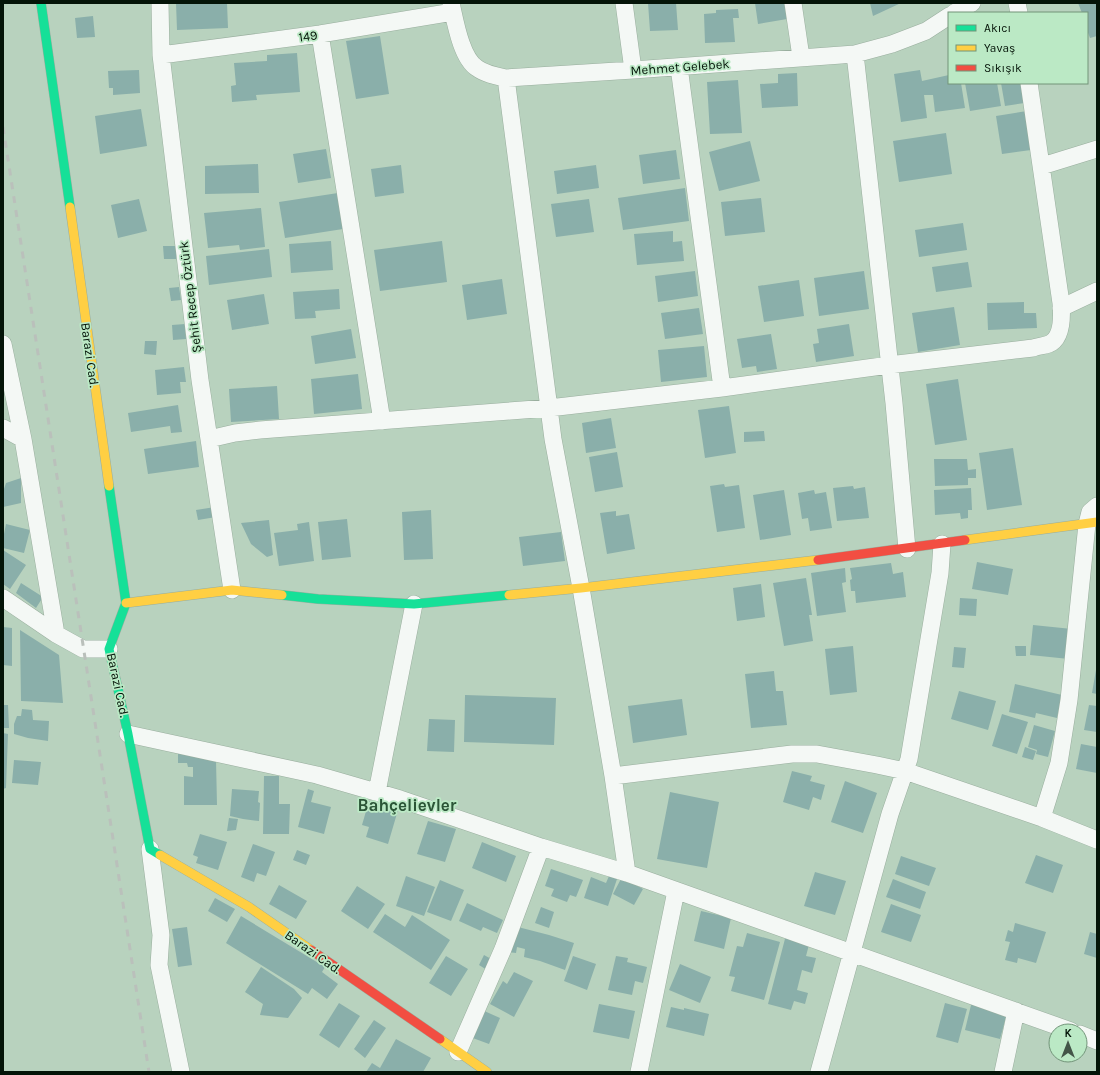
<svg xmlns="http://www.w3.org/2000/svg" width="1100" height="1075" font-family="Karla,sans-serif">
<style>
.building{fill:#8aafaa}
.lines{fill:none;stroke-linecap:round;stroke-linejoin:round}
.street-casing{stroke:#99ae9e;stroke-width:18}
.fast-casing{stroke:#99ae9e;stroke-width:10}
.slow-casing{stroke:#99ae9e;stroke-width:10}
.jam-casing{stroke:#99ae9e;stroke-width:10}
.street{stroke:#f4f8f5;stroke-width:17}
.fast{stroke:#16e098;stroke-width:9}
.slow{stroke:#ffcf43;stroke-width:9}
.jam{stroke:#f24e42;stroke-width:9}
.rail{stroke:#bac0bb;stroke-width:3;stroke-dasharray:7 7;stroke-linecap:butt}
.labels{text-anchor:middle;dominant-baseline:central;stroke-width:3.5;stroke-linejoin:round;paint-order:stroke}
.street-label{font-size:13px;fill:#041408;stroke:#bbe9c5}
.district-label{font-size:17px;font-weight:bold;fill:#2b5537;stroke:#bbe9c5}
</style>
<rect width="100%" height="100%" fill="#b8d2be"/>
<path class="building" d="M176 3H227L228 28 177 30Z
M648 3H676L678 30 650 31Z
M755 3H790L793 18 758 24Z
M870 3H901L873 16Z
M1078 3H1097V36L1090 38 1087 30V13H1082Z
M738 9 739 18H733L735 42 705 43 704 14 716 13V10Z
M93 16 95 37 77 38 75 18Z
M380 36 389 94 356 99 346 41Z
M297 53 300 92 256 95 257 100 232 102 231 86 236 85 234 63 267 61V55Z
M139 70 140 93 113 95V88H109L108 71Z
M920 70 922 81 949 75V83H961L965 108 935 112 933 95H924L927 118 901 122 894 74Z
M797 73 798 106 762 108 760 84 778 83V74Z
M738 80 742 133 710 134 707 82Z
M965 83H997L1001 106 970 111Z
M1001 83H1028L1031 102 1005 106Z
M141 109 147 146 100 154 95 116Z
M1033 110 1031 150 1002 154 996 116Z
M946 133 952 174 899 182 893 141Z
M750 141 760 181 719 191 709 152Z
M326 149 331 178 298 183 293 154Z
M676 150 680 179 643 184 639 155Z
M258 164 259 193 205 194V166Z
M401 165 404 193 375 197 371 169Z
M596 165 599 188 557 194 554 171Z
M685 188 689 221 623 230 618 198Z
M338 193 343 229 285 238 279 202Z
M761 198 765 232 725 236 721 202Z
M139 199 147 231 118 238 111 205Z
M589 199 594 232 556 237 551 204Z
M261 208 265 247 240 250 239 245 208 248 204 213Z
M963 223 967 250 919 257 915 230Z
M673 231V242L682 241 684 261 637 265 634 234Z
M331 241 333 270 291 273 289 244Z
M442 241 447 282 380 291 374 250Z
M163 246H176V259H164Z
M269 249 272 277 209 285 206 256Z
M968 262 972 287 936 292 932 267Z
M695 271 698 296 658 302 655 276Z
M864 271 869 309 819 316 814 278Z
M502 279 507 314 467 320 462 285Z
M799 280 804 316 764 322 758 286Z
M179 287 181 300 171 301 169 288Z
M339 289 340 309 315 311 316 318 295 319 293 292Z
M264 294 269 324 232 330 227 300Z
M1024 302V313H1036L1037 328 988 330 987 303Z
M954 307 960 345 918 352 912 313Z
M699 308 703 334 665 339 661 313Z
M185 324 186 339 173 340 172 325Z
M849 324 854 356 816 362 813 344 819 343 817 329Z
M351 329 356 358 315 364 311 336Z
M771 334 777 369 757 372 756 366 742 368 737 339Z
M145 341H157L156 355 144 354Z
M704 346 707 377 661 382 658 350Z
M184 367 186 382H180L181 393 157 395 155 370Z
M358 374 362 409 314 414 311 379Z
M958 379 967 440 935 445 926 384Z
M277 386 279 419 231 422 229 389Z
M178 405 182 432 171 433 170 426 131 432 128 413Z
M729 406 736 453 705 458 698 410Z
M611 418 616 448 586 453 582 423Z
M764 431 765 441 744 442V432Z
M196 441 199 467 148 474 144 449Z
M1013 448 1022 505 987 510 979 453Z
M617 452 623 487 595 492 589 457Z
M934 459H967L968 470 976 469V478H968V485L935 486Z
M21 478V503L3 507V492L6 483Z
M724 484 725 487 739 485 745 528 717 532 710 486Z
M853 486 854 489 865 487 869 518 837 521 833 488Z
M971 488 972 510H968V518L961 519 960 513 935 515 934 490Z
M784 490 791 535 760 540 753 495Z
M814 490 815 494 826 492 832 528 810 531 808 518 802 519 798 493Z
M215 507 216 517 198 520 196 510Z
M431 510 433 559 404 560 402 512Z
M616 511V516L629 514 635 549 607 554 600 513Z
M347 519 351 557 322 560 318 522Z
M269 520 273 555 267 557 251 544 241 523Z
M309 522 314 561 279 566 274 533 298 530 297 524Z
M6 524 30 530 24 553 3 548V539Z
M561 532 565 561 523 566 519 537Z
M3 550 26 565 10 589 3 584Z
M977 562 1013 569 1008 595 972 589Z
M891 563 893 574 903 572 906 597 856 603 855 591H851L850 580 852 579 850 568Z
M845 568 846 582 842 583 846 612 817 616 811 573Z
M806 578 812 615H809L813 641 784 646 773 583Z
M21 583 43 597 36 608 16 593Z
M761 584 765 617 737 621 733 588Z
M960 598 977 599 976 616 959 615Z
M1033 625 1072 629 1069 659 1030 655Z
M3 627 12 628V666L3 665Z
M20 630 59 655 63 703 21 701Z
M853 646 857 692 830 695 825 649Z
M1015 646H1026V656H1016Z
M954 647 966 648 964 668 952 667Z
M1096 670H1097V694L1092 693Z
M774 671 776 691H783L787 725 751 728 745 674Z
M1015 684 1062 695 1057 718 1036 713 1035 718 1009 712Z
M959 691 996 701 988 730 951 719Z
M465 695 556 698 554 745 464 742Z
M682 699 687 735 633 743 628 706Z
M3 705H8L9 728H3Z
M1089 705 1097 706V732L1084 730Z
M22 709 32 710 33 720 49 721 48 741 28 738 14 734V724L17 716H21Z
M1002 714 1028 722 1017 754 992 746Z
M429 719 455 720 454 752 427 751Z
M1034 725 1055 731 1048 757 1036 754 1037 750 1028 747Z
M3 733 8 734 6 788 3 789Z
M1081 744 1097 747V773L1076 769Z
M1025 747 1036 751 1033 760 1022 757Z
M178 751 216 760 217 805H184V776L193 777V767H188L187 763H178Z
M14 760 41 762 38 785 12 783Z
M792 771 812 776 810 781 825 785 821 800 813 797 809 810 783 802Z
M264 776H279V804H290L289 834H263Z
M845 781 877 793 863 833 831 822Z
M232 789 259 791 258 802 260 803 259 821 243 819 230 816Z
M308 789 314 791 311 802 331 807 324 834 298 827Z
M670 792 719 802 707 868 657 859Z
M369 801 398 810 388 844 366 837 369 827 362 825Z
M229 818 238 819 236 830 227 831Z
M428 821 456 829 445 862 417 854Z
M200 834 227 842 218 870 196 863 198 857 193 855Z
M482 842 516 856 506 882 472 868Z
M253 844 275 852 266 876 257 873 254 882 241 877Z
M297 850 310 855 306 865 293 860Z
M1036 855 1063 865 1053 893 1025 883Z
M901 856 936 868 929 886 895 874Z
M551 869 583 880 576 897 570 895 567 902 551 896 554 889 545 886Z
M815 872 846 881 835 915 804 906Z
M406 876 435 887 424 916 396 906Z
M609 876 617 879 608 906 584 898 591 877 606 883Z
M622 877 643 889 634 905 613 894Z
M893 879 926 892 920 909 886 897Z
M440 880 464 890 451 921 427 912Z
M279 885 307 901 296 919 269 904Z
M357 886 385 904 368 929 341 911Z
M215 898 235 909 227 922 208 911Z
M467 903 503 920 497 933 483 927 481 931 459 921Z
M891 904 921 915 911 942 881 932Z
M541 907 554 912 549 928 535 923Z
M701 911 731 918 724 949 694 941Z
M385 914 405 927 412 915 450 940 431 970 373 932Z
M241 916 325 967 322 972 338 984 327 999 312 988 308 994 226 943Z
M1015 923 1046 932 1036 963 1018 958 1017 963 1005 960 1010 942 1005 941 1008 930 1013 932Z
M514 926 549 935 574 943 565 970 540 961 524 957 525 949 517 947 516 953 508 952Z
M187 927 192 965 178 967 172 929Z
M1090 932 1097 934V958L1084 954Z
M747 933 780 942 764 1000 731 991 735 977 729 976 737 946 743 947Z
M786 935 810 941 806 956 816 958 812 973 802 970 797 990 808 993 805 1004 794 1001 791 1010 768 1004Z
M484 955 493 960 487 970 479 965Z
M446 956 468 969 451 996 429 983Z
M573 956 596 964 587 990 564 981Z
M616 956 628 958 627 962 647 967 643 983 635 981 632 995 608 990Z
M680 964 711 977 700 1003 669 990Z
M261 967 294 989 302 998 288 1018 260 1015 263 1004 245 992Z
M514 972 533 981 514 1017 490 1004 503 981 507 984Z
M972 1001 1008 1010 1000 1039 965 1030Z
M339 1003 360 1016 339 1048 319 1035Z
M945 1003 967 1009 958 1043 936 1037Z
M599 1004 635 1011 629 1039 593 1032Z
M671 1007 684 1010V1008L709 1014 704 1036 666 1027Z
M482 1010 500 1018 489 1044 470 1037Z
M374 1020 386 1028 365 1058 354 1049Z
M396 1039 431 1058 423 1072H366L372 1063 380 1068Z"/>
<g class="lines">
<defs>
<path id="street" d="M160 3 161 55 200 380 232 590
M451 3C455 20 461 58 477 68 485 74 496 76 506 78L633 70 855 54 892 44 926 31 949 16
M624 3 633 70
M793 3 801 57
M1017 3 1019 13
M954 13 972 3
M320 34 382 421
M855 54 894 403 907 549
M161 55 320 34 453 12
M679 67 722 388
M506 78 553 439 581 588 613 776 627 873 1071 1031
M1042 166 1097 149
M1061 308 1097 291
M3 344 23 439 56 634
M3 428 23 439
M209 439 235 433 260 430 549 408 722 388 889 365 1033 348C1038 346 1044 346 1049 344 1063 338 1062 315 1061 303L1029 83
M3 598 56 634 83 649H109
M128 734 317 775 400 799 541 847 627 873
M613 776 792 754H817L877 765 905 771 1042 818 1097 840
M377 792 414 604
M1042 818 1059 763 1069 700 1087 524 1090 512 1097 506
M150 849 161 935 159 965 181 1072
M1080 1034 1097 1041
M458 1052 503 949 541 847
M639 1072 676 891
M819 1072 890 814 909 759 940 573 942 544
M1003 1072 1016 1011"/>
<path id="fast" d="M41 3 70 207
M109 486 126 603 109 649 128 734 150 849 160 855
M282 595 318 599 414 604 509 595"/>
<path id="slow" d="M70 207 109 486
M965 540 1097 522
M509 595 581 588 818 560
M126 603 232 590 282 595
M160 855 249 907 311 950
M440 1039 487 1072"/>
<path id="jam" d="M818 560 965 540
M311 950 440 1039"/>
</defs>
<use href="#street" class="street-casing"/>
<use href="#fast" class="fast-casing"/>
<use href="#slow" class="slow-casing"/>
<use href="#jam" class="jam-casing"/>
<use href="#street" class="street"/>
<use href="#fast" class="fast"/>
<use href="#slow" class="slow"/>
<use href="#jam" class="jam"/>
<path class="rail" d="M3 127 149 1072"/>
</g>
<g class="labels">
<g class="street-label">
<text transform="translate(308 36) rotate(-8)">149</text>
<text transform="translate(680 67) rotate(-4)">Mehmet Gelebek</text>
<text transform="translate(190 297) rotate(-97)">Şehit Recep Öztürk</text>
<text transform="translate(90 355) rotate(82)">Barazi Cad.</text>
<text transform="translate(118 685) rotate(78)">Barazi Cad.</text>
<text transform="translate(313 952) rotate(35)">Barazi Cad.</text>
</g>
<g class="district-label">
<text x="407" y="805">Bahçelievler</text>
</g>
</g>
<rect width="1100" height="1075" fill="none" stroke="#041408" stroke-width="8"/>
<rect x="948" y="12" width="140" height="72" fill="#bbe9c5" stroke="#729479"/>
<rect x="956" y="25" width="20" height="6" fill="#16e098" stroke="#729479"/>
<text x="984" y="32" font-size="12" fill="#041408">Akıcı</text>
<rect x="956" y="45" width="20" height="6" fill="#ffcf43" stroke="#729479"/>
<text x="984" y="52" font-size="12" fill="#041408">Yavaş</text>
<rect x="956" y="65" width="20" height="6" fill="#f24e42" stroke="#729479"/>
<text x="984" y="72" font-size="12" fill="#041408">Sıkışık</text>
<g transform="translate(1068 1043)"><circle r="19" fill="#bbe9c5" stroke="#729479"/>
<path d="M0-3L7 15L0 10L-7 15Z" fill="#435648"/>
<text y="-6" font-size="11" font-weight="bold" text-anchor="middle" fill="#041408">K</text>
</g>
</svg>
